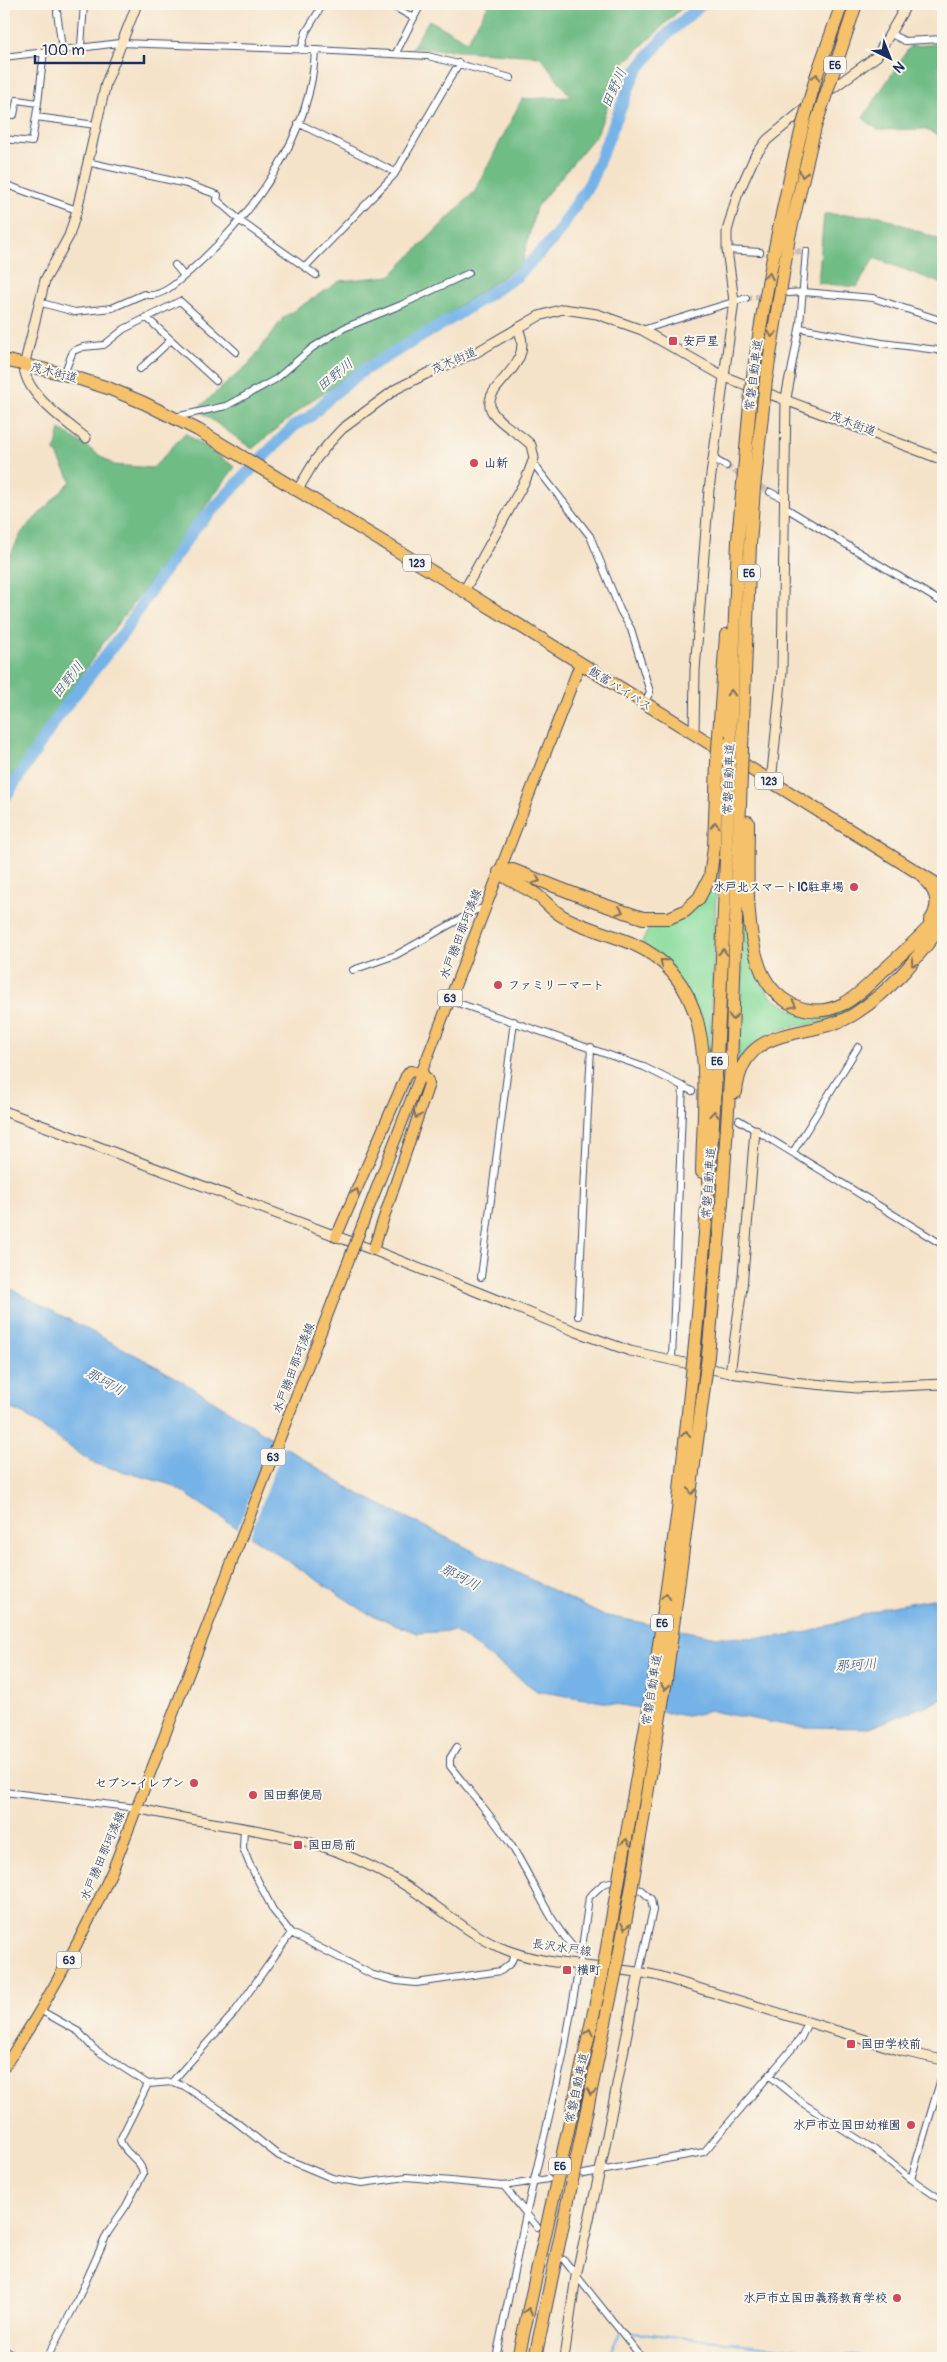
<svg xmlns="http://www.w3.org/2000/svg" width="947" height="2362" font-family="Pangolin,'Klee One',sans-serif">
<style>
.green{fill:#8bdd9e;stroke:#53867e}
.forest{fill:#70bc85;stroke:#467672}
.water{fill:#74b2e7;stroke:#4870a2}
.pier{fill:#f5e3c9}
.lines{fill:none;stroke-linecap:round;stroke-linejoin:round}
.stream{stroke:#74b2e7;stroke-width:2}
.river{stroke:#74b2e7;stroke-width:12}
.street-tunnel{stroke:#c9bfb4;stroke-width:6;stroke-dasharray:6 3;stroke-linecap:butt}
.street-casing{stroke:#3c4a6e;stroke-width:8}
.secondary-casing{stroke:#3c4a6e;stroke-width:11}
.primary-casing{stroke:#3c4a6e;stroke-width:12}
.highway-casing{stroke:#3c4a6e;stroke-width:14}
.street{stroke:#fff;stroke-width:6}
.secondary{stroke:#fbe6c4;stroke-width:9}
.primary{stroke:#f5c16b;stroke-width:10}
.highway{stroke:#f5c16b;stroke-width:12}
.primary-bridge-casing{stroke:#3c4a6e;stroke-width:12;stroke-linecap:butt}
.highway-bridge-casing{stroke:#3c4a6e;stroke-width:14;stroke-linecap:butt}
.primary-bridge{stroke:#f5c16b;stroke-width:10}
.highway-bridge{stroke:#f5c16b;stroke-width:12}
.oneway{stroke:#7d7164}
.poi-dot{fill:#d1495b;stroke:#fbf7ec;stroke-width:2}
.labels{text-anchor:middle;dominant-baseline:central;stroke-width:4;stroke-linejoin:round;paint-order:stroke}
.shield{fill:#fbf7ec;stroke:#5e6b89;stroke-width:1}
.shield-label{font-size:11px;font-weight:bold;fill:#1b2f5e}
.poi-label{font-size:12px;font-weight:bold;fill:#1b2f5e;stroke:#fbf7ec;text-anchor:start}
.street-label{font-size:12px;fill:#1b2f5e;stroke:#fbf7ec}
.water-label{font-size:14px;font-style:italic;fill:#365687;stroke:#fbf7ec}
</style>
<rect width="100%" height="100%" fill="#fbf7ec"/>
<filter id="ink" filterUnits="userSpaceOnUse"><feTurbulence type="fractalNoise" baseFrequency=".02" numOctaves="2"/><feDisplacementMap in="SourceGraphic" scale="10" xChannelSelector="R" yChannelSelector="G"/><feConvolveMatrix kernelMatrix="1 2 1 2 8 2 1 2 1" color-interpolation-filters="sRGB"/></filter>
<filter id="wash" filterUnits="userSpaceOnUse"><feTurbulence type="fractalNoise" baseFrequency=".0096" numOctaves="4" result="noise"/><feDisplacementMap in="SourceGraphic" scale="20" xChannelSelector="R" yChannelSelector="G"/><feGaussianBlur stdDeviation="1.12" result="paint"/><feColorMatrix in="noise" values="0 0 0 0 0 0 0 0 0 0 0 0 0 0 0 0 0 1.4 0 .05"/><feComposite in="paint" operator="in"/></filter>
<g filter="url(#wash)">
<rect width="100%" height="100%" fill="#f5e3c9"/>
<path class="green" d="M717 868C713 950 711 1033 708 1115L700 1016 642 942 652 923 671 921Z
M745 902 762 983 772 998 796 1012 813 1015 864 990 872 997C863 1003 853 1013 843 1016 800 1032 765 1018 738 1064Z"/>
<path class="forest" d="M489 4H686L624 63 597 134 536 207 522 264 449 313 312 400 252 449 197 409 249 364 284 317 340 281 390 276 475 191 522 99 571 97 540 56 412 48 429 20 467 41Z
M943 44V138L924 129 878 130 863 118 910 46Z
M824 214 880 216 943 241V284L874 258 857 287 818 283Z
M60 429 114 465 153 468 185 433 235 467 99 649 4 791V567L22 532 71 481 55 451Z"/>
<path class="water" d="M4 1285 156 1366 214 1401 355 1492 602 1615 717 1637 765 1638 809 1632 887 1607 943 1597V1699L869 1728 796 1727 711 1711 687 1716 537 1691 454 1631 417 1633 367 1613 172 1485 93 1463 23 1414 4 1406Z"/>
<path class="pier" d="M273 1436 285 1444 249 1538 237 1530Z"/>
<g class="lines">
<path class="stream" d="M623 2331 835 2354
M845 2355 874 2358
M607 2358 620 2334"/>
<path class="river" d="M4 799 61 712 124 632 150 591 196 527 262 458 294 426 310 417 332 395 364 370 449 320 517 276 555 237 590 183 635 73 663 38 702 4"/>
</g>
</g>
<g filter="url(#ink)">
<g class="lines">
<path class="street-tunnel" d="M786 252 806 251
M746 298 767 296
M726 466 744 477
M753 482 770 492"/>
<defs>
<path id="street" d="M389 4 414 18
M57 12 62 49
M889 33 905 41 943 39
M81 46 84 4
M301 50 306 32 323 4
M396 53 421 4
M4 57 120 43 315 50 428 56 511 78
M38 103 44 51
M4 115H14L17 100 38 103 32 142 4 139
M36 117 96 125
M298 123 395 172
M87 162 187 184 218 195 217 200 243 223 316 275
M4 184 77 210
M727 250 760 252
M175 265 184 276
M306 266 394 175 459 63
M789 293 804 292 873 298 943 321
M38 302 75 312 112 308 144 294C159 300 179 281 190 271 252 216 312 136 315 50
M146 317 216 381
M800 328 882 343 937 350 943 353
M642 330 746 298
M140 369 171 340
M64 374 73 351 83 347 104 345 124 329 180 301 236 352
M790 377 800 324 806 251
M175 417 226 406 276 379 312 348 344 328 401 305 469 273
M714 459 726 466
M533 463 590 536 620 610 631 629 650 692 644 704
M770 492 784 499
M784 507 943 603
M353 970 396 955 476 910 485 908
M449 1000 644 1067 692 1091
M739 1120 943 1245
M793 1152 858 1047
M481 1277 514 1021
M578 1316 591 1047
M672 1359 683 1086
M457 1747 450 1758V1766C470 1792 493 1817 511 1845 535 1882 549 1925 581 1955
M4 1792 137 1808
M244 1828 243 1848 249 1863 273 1910 291 1933 373 1975 397 1981 416 1983 501 1971 511 1963 515 1953
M40 2010 79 2032 93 2048 148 2084 172 2082 184 2086 221 2110 279 2156 332 2178 362 2183 407 2177 504 2186 548 2179
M770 2076 804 2104 875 2150 911 2179 943 2201
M172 2082 234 2013 291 1933
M584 2174 704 2152 801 2038 808 2022
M911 2179 943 2072
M504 2186 537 2227
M564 2260 642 2358
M4 2350 20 2358
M47 2358 76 2303 107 2234 126 2206 143 2174C142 2159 124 2155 120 2140L148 2084
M496 2358 526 2214 563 2057 581 1955 589 1897 603 1884 610 1882 641 1890 651 1899 653 1910 639 1972"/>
<path id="secondary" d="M826 93 877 56 907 4
M86 438C65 421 25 394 24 366L45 280 69 236 77 210 106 83 137 4
M297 491 316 459 329 443 342 429 396 389 426 374 477 352 539 316 563 309 597 314 642 330 725 377 943 460
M464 591 526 479 534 458 531 445C520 433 502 426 493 413 475 387 538 369 518 329
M694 735 695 670 709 490 734 301 727 250V231L737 196 755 156 767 140 808 106
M771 783 782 671 786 398 790 377
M4 1111 373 1250 577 1332 630 1351 730 1373 792 1382 857 1388 943 1384
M730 1373 742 1288 755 1130
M137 1808C202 1825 270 1827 333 1850 364 1862 393 1876 420 1895 446 1913 470 1934 499 1947 550 1969 606 1964 659 1976L902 2051 943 2060
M564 2358 576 2276 600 2171 639 1972"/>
<path id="primary" d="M358 1236 580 664
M336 1237 406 1076 410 1071C419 1072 427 1074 429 1084L373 1250
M4 2067C46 2005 82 1938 113 1869L353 1249"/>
<path id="highway" d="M4 360 64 374 108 388 144 403 198 430 464 591 943 888
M753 376C765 291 782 207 803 124
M766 380 789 237 815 127
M719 735 726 635
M730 742 738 540 751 392
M742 749 750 545 754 488 764 398
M748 822C748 866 744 923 759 965 771 1000 807 1022 843 1004 859 996 873 980 886 968 906 950 926 932 943 912
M499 872C510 882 522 885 534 893 545 900 552 911 564 917 585 928 609 934 631 943 723 982 703 1091 702 1172
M499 872 513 870 595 902 643 918H669L685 911 699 898 710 877 714 847 717 762
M926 881C938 893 940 907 930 921
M736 1092C743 1019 812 1042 856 1013 895 987 915 960 943 924
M694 1354C714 1159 723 964 729 768
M708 1356 722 1202 731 1064 741 775
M605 1959 617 1890
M618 1961 631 1891
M518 2358 602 1975
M535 2358 615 1975"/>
</defs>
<use href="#street" class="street-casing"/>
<use href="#secondary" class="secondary-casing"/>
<use href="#primary" class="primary-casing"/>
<use href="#highway" class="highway-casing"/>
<use href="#street" class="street"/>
<use href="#secondary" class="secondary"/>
<use href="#primary" class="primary"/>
<use href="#highway" class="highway"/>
<defs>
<path id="primary-bridge" d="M353 1249 358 1236"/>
<path id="highway-bridge" d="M803 124 817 74 842 4
M815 127 856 4
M751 392 753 376
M764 398 766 380
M717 762 719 735
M729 768 730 742
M741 775 742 749
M617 1890 654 1680 678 1510 694 1354
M631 1891 666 1680 708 1356
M602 1975 605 1959
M615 1975 618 1961"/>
</defs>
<use href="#primary-bridge" class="primary-bridge-casing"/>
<use href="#highway-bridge" class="highway-bridge-casing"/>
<use href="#primary-bridge" class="primary-bridge"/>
<use href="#highway-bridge" class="highway-bridge"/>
</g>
<defs><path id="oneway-chevron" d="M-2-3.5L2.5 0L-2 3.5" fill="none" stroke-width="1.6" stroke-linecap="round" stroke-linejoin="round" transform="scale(1.25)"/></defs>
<g class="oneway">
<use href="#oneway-chevron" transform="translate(816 77) rotate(-73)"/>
<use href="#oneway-chevron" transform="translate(803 174) rotate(104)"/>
<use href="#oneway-chevron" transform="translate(769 276) rotate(-79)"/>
<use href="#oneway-chevron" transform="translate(772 334) rotate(98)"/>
<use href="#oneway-chevron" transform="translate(731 693) rotate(-88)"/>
<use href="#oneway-chevron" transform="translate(715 825) rotate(-90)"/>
<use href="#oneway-chevron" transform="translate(537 880) rotate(22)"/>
<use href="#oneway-chevron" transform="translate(620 911) rotate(19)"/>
<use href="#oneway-chevron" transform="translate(723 952) rotate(-87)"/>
<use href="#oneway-chevron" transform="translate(663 962) rotate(-139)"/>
<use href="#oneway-chevron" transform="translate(914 963) rotate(128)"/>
<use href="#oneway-chevron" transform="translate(793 1005) rotate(26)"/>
<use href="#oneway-chevron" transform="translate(733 1017) rotate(92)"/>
<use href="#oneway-chevron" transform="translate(714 1114) rotate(-86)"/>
<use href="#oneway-chevron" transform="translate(417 1115) rotate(111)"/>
<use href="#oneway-chevron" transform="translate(356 1192) rotate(-66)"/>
<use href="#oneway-chevron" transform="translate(686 1434) rotate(-84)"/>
<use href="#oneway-chevron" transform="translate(692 1491) rotate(97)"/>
<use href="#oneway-chevron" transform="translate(666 1596) rotate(-82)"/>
<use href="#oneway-chevron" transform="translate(665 1687) rotate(99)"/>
<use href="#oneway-chevron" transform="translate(626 1842) rotate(-80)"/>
<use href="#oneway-chevron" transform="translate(625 1926) rotate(101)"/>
<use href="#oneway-chevron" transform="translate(589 2032) rotate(-78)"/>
<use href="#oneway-chevron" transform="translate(591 2092) rotate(101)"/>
<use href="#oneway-chevron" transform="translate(528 2311) rotate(-78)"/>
</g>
</g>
<g class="poi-dot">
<rect x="668" y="336" width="10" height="10" rx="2.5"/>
<circle cx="474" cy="463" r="5"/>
<circle cx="854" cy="887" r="5"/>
<circle cx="498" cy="985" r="5"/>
<circle cx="194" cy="1783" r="5"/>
<circle cx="253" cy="1795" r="5"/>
<rect x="293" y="1840" width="10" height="10" rx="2.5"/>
<rect x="562" y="1965" width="10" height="10" rx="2.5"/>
<rect x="846" y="2039" width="10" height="10" rx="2.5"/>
<circle cx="911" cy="2125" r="5"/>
<circle cx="897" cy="2298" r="5"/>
</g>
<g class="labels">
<g class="shield">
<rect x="824" y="56.5" width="22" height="17" rx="4"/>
<rect x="403" y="554.5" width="28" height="17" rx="4"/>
<rect x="738" y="564.5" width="22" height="17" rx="4"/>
<rect x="755" y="772.5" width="28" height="17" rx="4"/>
<rect x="437.5" y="989.5" width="25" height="17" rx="4"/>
<rect x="706" y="1052.5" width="22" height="17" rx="4"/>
<rect x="260.5" y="1448.5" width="25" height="17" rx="4"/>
<rect x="651" y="1614.5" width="22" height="17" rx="4"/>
<rect x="56.5" y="1951.5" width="25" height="17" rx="4"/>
<rect x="549" y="2157.5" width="22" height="17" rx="4"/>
</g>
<g class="shield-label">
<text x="835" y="65">E6</text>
<text x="417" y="563">123</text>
<text x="749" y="573">E6</text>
<text x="769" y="781">123</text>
<text x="450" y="998">63</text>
<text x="717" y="1061">E6</text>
<text x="273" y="1457">63</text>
<text x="662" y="1623">E6</text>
<text x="69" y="1960">63</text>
<text x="560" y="2166">E6</text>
</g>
<g class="poi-label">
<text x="683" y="341">安戸星</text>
<text x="484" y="463">山新</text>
<text x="844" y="887" text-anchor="end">水戸北スマートIC駐車場</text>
<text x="508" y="985">ファミリーマート</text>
<text x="184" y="1783" text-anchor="end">セブン-イレブン</text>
<text x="263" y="1795">国田郵便局</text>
<text x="308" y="1845">国田局前</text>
<text x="577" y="1970">横町</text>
<text x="861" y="2044">国田学校前</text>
<text x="901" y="2125" text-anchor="end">水戸市立国田幼稚園</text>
<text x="887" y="2298" text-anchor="end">水戸市立国田義務教育学校</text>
</g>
<g class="street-label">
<text transform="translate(454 361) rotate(-24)">茂木街道</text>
<text transform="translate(54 373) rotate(14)">茂木街道</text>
<text transform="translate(754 375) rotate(-83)">常磐自動車道</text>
<text transform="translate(853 424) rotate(21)">茂木街道</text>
<text transform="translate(620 689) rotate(32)">飯富バイパス</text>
<text transform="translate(729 779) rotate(-88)">常磐自動車道</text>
<text transform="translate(461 934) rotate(-69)">水戸勝田那珂湊線</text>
<text transform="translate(709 1183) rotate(-86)">常磐自動車道</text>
<text transform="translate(294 1368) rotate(-69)">水戸勝田那珂湊線</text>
<text transform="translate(652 1690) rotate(-81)">常磐自動車道</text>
<text transform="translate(103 1856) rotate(-67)">水戸勝田那珂湊線</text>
<text transform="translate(562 1948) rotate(8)">長沢水戸線</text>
<text transform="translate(577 2088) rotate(-78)">常磐自動車道</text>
</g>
<g class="water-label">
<text transform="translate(614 88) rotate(-66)">田野川</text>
<text transform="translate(335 375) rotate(-39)">田野川</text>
<text transform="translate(68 680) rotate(-52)">田野川</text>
<text transform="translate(105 1382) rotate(29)">那珂川</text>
<text transform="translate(460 1577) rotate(27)">那珂川</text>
<text transform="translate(856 1665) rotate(-4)">那珂川</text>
</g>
</g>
<rect width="947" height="2362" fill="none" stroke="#fbf7ec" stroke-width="20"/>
<g transform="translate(890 58) rotate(137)" stroke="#fbf7ec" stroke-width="4" paint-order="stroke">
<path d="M0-4L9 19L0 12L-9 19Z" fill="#1b2f5e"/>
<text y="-8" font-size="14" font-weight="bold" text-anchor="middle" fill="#1b2f5e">N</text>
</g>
<path d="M35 55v8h109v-8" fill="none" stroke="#1b2f5e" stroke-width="2.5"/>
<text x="42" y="55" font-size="15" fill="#1b2f5e" stroke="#fbf7ec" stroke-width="4" paint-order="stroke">100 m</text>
</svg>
